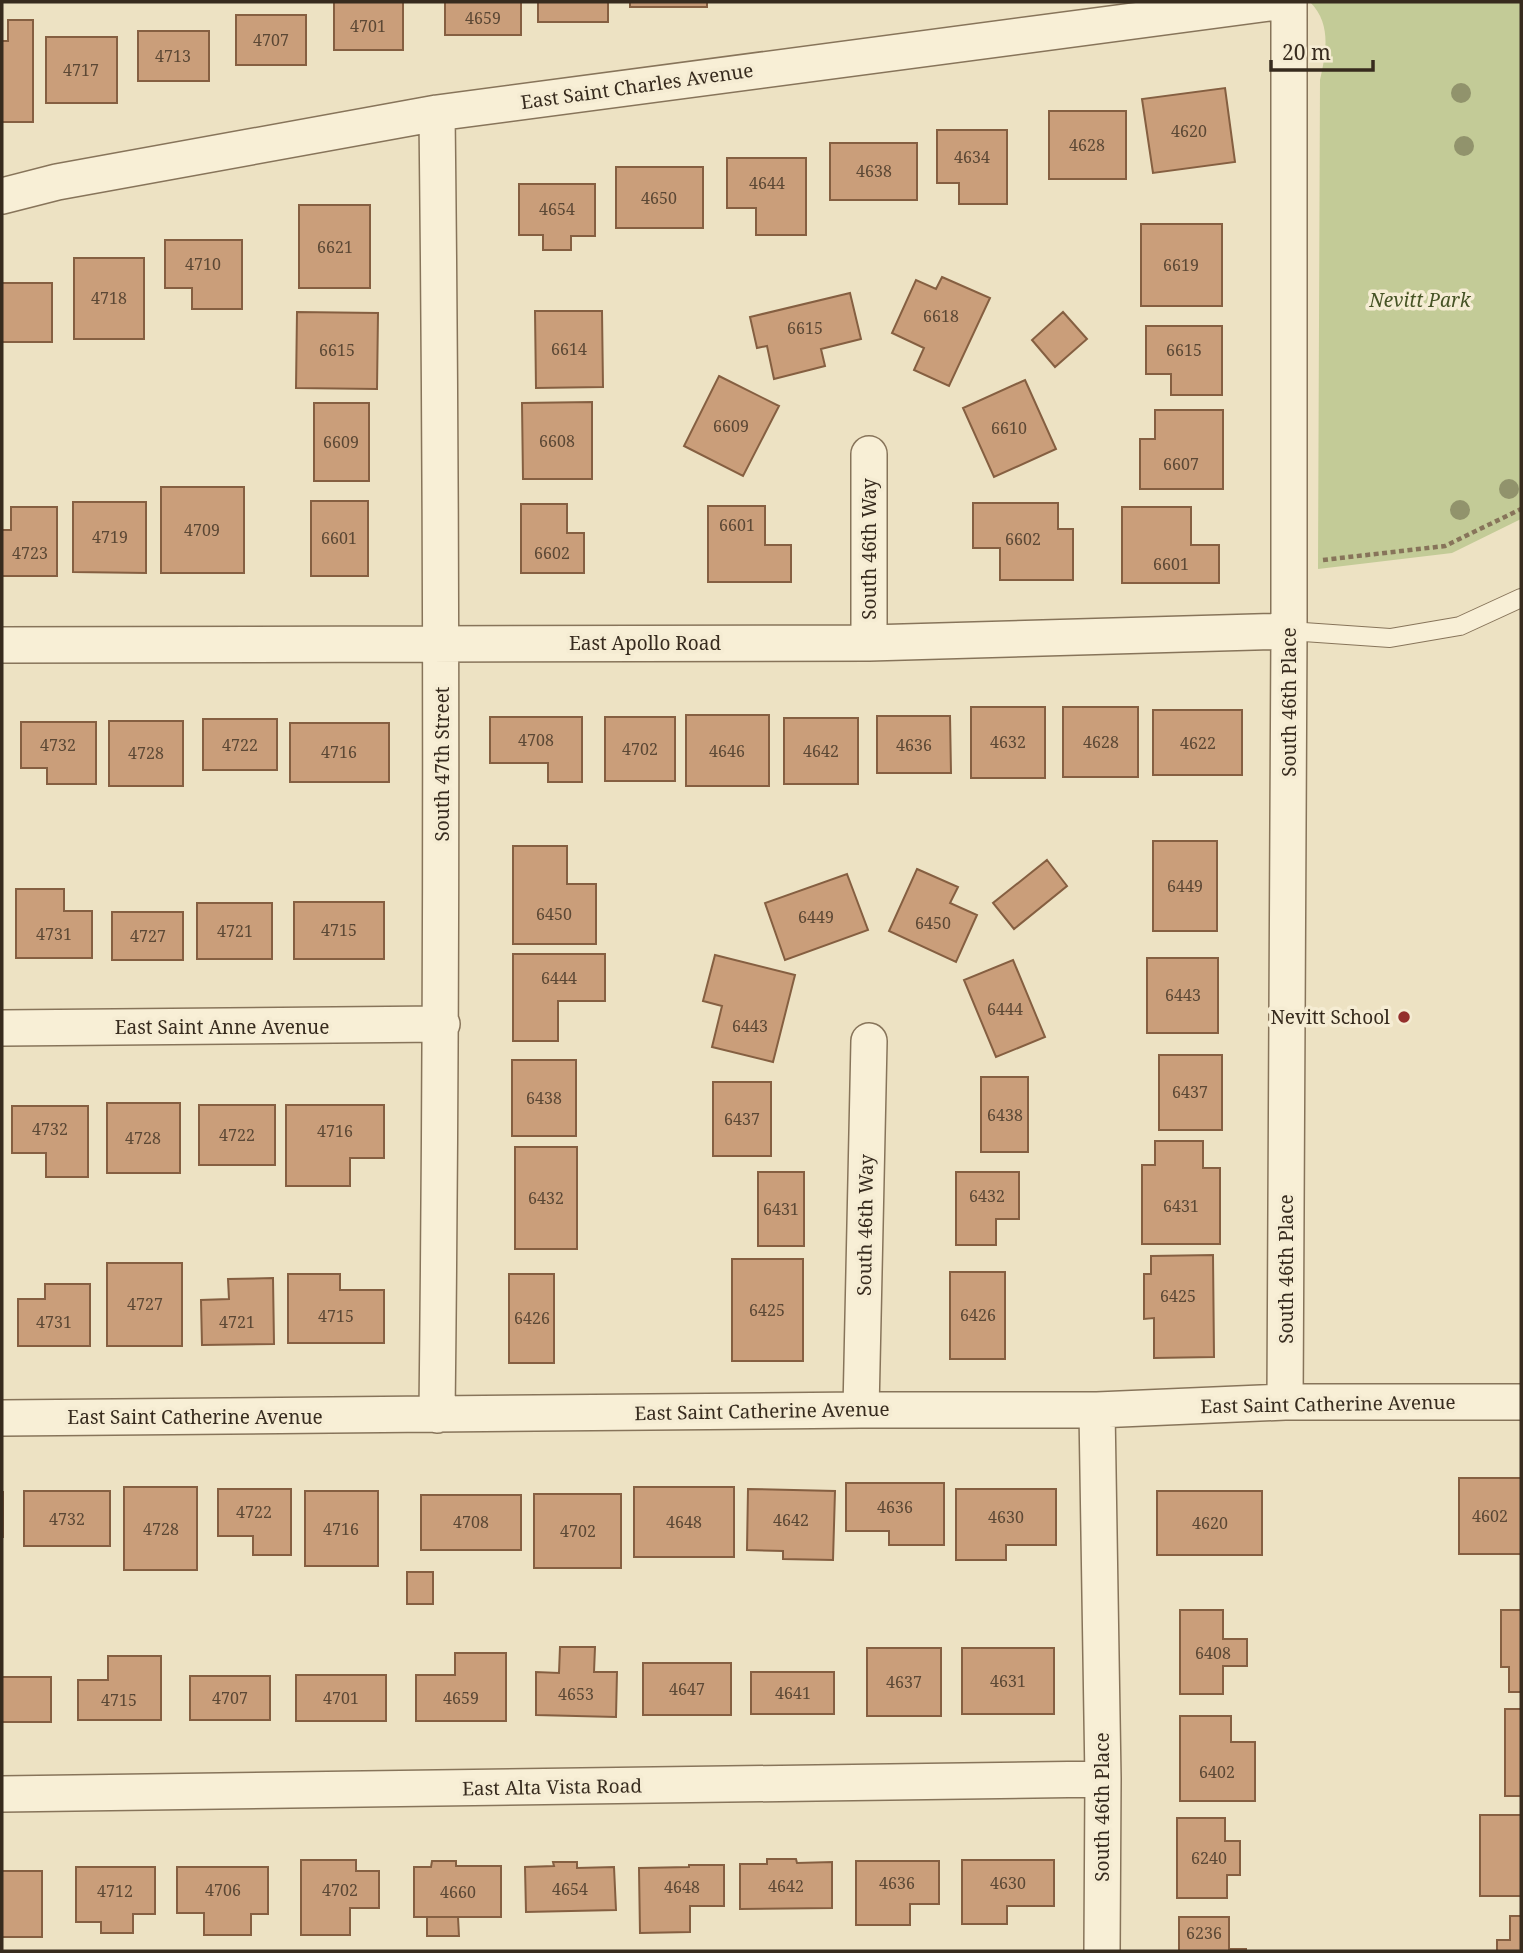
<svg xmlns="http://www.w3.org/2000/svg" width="1523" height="1953" font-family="'Noto Serif',serif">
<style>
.green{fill:#c3cb97}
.building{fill:#ca9e7a;stroke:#855f41;stroke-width:2}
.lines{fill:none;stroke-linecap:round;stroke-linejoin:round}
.service-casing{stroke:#87745a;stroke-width:20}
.minor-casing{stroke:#87745a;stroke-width:38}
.path{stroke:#87745a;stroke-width:4.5;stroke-dasharray:5 3.5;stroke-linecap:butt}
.service{stroke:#f8efd6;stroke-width:18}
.minor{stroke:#f8efd6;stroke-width:35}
.tree{fill:#91936c}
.poi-dot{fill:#942f2c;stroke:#f5ecd3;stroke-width:2.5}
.labels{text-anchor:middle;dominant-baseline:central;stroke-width:7;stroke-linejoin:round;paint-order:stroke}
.number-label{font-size:16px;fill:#5c4835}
.street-label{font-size:19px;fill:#372b1e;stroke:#f5ecd3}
.park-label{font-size:19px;font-style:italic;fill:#465325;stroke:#f5ecd3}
.poi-label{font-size:19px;fill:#372b1e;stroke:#f5ecd3;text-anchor:end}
</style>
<rect width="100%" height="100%" fill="#ede2c3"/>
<path class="green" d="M1310 2H1521V519L1452 553 1318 569 1320 80C1326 53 1332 24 1310 2Z"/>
<path class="building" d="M334 2H403V50H334Z
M445 2H521V35H445Z
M538 2H608V22H538Z
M630 2H707V7H630Z
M236 15H306V65H236Z
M8 20H33V122H2V41H8Z
M138 31H209V81H138Z
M46 37H117V103H46Z
M1225 88 1235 162 1153 173 1142 99Z
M1049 111H1126V179H1049Z
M937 130H1007V204H959V183H937Z
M830 143H917V200H830Z
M727 158H806V235H756V208H727Z
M616 167H703V228H616Z
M519 184H595V236H571V250H543V235H519Z
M299 205H370V288H299Z
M1141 224H1222V306H1141Z
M165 240H242V309H192V288H165Z
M74 258H144V339H74Z
M942 277 990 298 949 386 914 370 924 348 892 333 916 280 936 289Z
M2 283H52V342H2Z
M850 293 861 339 821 349 825 366 774 379 767 346 757 348 750 317Z
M535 311H602L603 387 536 388Z
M297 312 378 313 377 389 296 388Z
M1063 312 1087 339 1055 367 1032 340Z
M1146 326H1222V395H1171V374H1146Z
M719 376 779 406 743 476 684 446Z
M1025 380 1056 449 994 477 963 408Z
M592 402V479H523L522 403Z
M314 403H369V481H314Z
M1155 410H1223V489H1140V439H1155Z
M161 487H244V573H161Z
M311 501H368V576H311Z
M73 502H146V573L73 572Z
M973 503H1058V529H1073V580H1000V548H973Z
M521 504H567V533H584V573H521Z
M708 506H765V545H791V582H708Z
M11 507H57V576H2V530H11Z
M1122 507H1191V545H1219V583H1122Z
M971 707H1045V778H971Z
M1063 707H1138V777H1063Z
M1153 710H1242V775H1153Z
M686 715H769V786H686Z
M877 716H950L951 773H877Z
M490 717H582V782H548V763H490Z
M605 717H675V781H605Z
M784 718H858V784H784Z
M203 719H277V770H203Z
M109 721H183V786H109Z
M21 722H96V784H47V768H21Z
M290 723H389V782H290Z
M1153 841H1217V931H1153Z
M513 846H567V884H596V944H513Z
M1047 860 1067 886 1014 929 993 903Z
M917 869 958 887 950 903 977 915 956 962 889 931Z
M847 874 868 930 785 960 765 903Z
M16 889H64V911H92V958H16Z
M294 902H384V959H294Z
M197 903H272V959H197Z
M112 912H183V960H112Z
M513 954H605V1001H558V1041H513Z
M715 955 795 975 773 1062 712 1047 722 1006 703 1001Z
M1147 958H1218V1033H1147Z
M1013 960 1045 1037 996 1057 964 980Z
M1159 1055H1222V1130H1159Z
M512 1060H576V1136H512Z
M981 1077H1028V1152H981Z
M713 1082H771V1156H713Z
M107 1103H180V1173H107Z
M199 1105H275V1165H199Z
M286 1105H384V1158H350V1186H286Z
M12 1106H88V1177H46V1153H12Z
M1155 1141H1203V1168H1220V1244H1142V1165H1155Z
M515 1147H577V1249H515Z
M758 1172H804V1246H758Z
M956 1172H1019V1219H996V1245H956Z
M1213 1255 1214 1357 1154 1358V1318L1144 1319V1274H1151V1256Z
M732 1259H803V1361H732Z
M107 1263H182V1346H107Z
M950 1272H1005V1359H950Z
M288 1274H340V1290H384V1343H288Z
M509 1274H554V1363H509Z
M273 1278 274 1344 202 1345 201 1300 229 1299 228 1279Z
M45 1284H90V1346H18V1299H45Z
M1459 1478H1521V1554H1459Z
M846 1483H944V1545H889V1531H846Z
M124 1487H197V1570H124Z
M634 1487H734V1557H634Z
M218 1489H291V1555H253V1536H218Z
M748 1489 835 1491 833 1560 783 1559V1551L747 1550Z
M956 1489H1056V1545H1006V1560H956Z
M24 1491H110V1546H24Z
M305 1491H378V1566H305Z
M1157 1491H1262V1555H1157Z
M2 1492H3V1537H2Z
M534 1494H621V1568H534Z
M421 1495H521V1550H421Z
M407 1572H433V1604H407Z
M1180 1610H1223V1639H1247V1666H1223V1694H1180Z
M1501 1610H1521V1692H1509V1667H1501Z
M560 1647H595L594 1672H617L616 1717 536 1715V1672L559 1673Z
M867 1648H941V1716H867Z
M962 1648H1054V1714H962Z
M455 1653H506V1721H416V1675H455Z
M108 1656H161V1720H78V1680H108Z
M643 1663H731V1715H643Z
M751 1672H834V1714H751Z
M296 1675H386V1721H296Z
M190 1676H270V1720H190Z
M2 1677H51V1722H2Z
M1505 1709H1521V1796H1505Z
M1180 1716H1231V1742H1255V1801H1180Z
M1480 1815H1521V1896H1480Z
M1177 1818H1225V1841H1240V1875H1227V1898H1177Z
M767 1859H796L797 1863 832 1862V1908L740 1909V1864H767Z
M301 1860H356V1871H379V1908H350V1935H301Z
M962 1860H1054V1906H1007V1924H962Z
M432 1861H456V1866H501V1917H414V1867H431Z
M856 1861H939V1904H910V1925H856Z
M553 1862H577V1868L614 1867 616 1910 526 1912 525 1867 554 1866Z
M689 1865H724V1906H690V1932L640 1933 639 1868 689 1867Z
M76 1867H155V1914H133V1933H101V1922H76Z
M177 1867H268V1914H251V1935H204V1913H177Z
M2 1871H42V1937H2Z
M1510 1916H1521V1951H1497V1940H1510Z
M427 1917H458L459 1936H427Z
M1179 1917H1229V1949H1246V1951H1179Z"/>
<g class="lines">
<defs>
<path id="service" d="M1289 631 1390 638 1460 626 1521 598"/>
<path id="minor" d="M437 113C442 547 442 981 437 1415
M2 196 57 182 437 113 1277 2
M869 454V643
M2 645 869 643 1289 631
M2 1028 442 1024
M1285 1402 1289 631V2
M861 1410 869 1041
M1097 1410 1103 1779 1102 1951
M2 1418 861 1410H1097L1285 1402H1521
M2 1794 1103 1779"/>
</defs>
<use href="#service" class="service-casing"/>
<use href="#minor" class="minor-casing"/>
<path class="path" d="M1323 560 1445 546 1521 509"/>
<use href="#service" class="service"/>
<use href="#minor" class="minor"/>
</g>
<g class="tree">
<circle cx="1461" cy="93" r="10"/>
<circle cx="1464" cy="146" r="10"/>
<circle cx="1509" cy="489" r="10"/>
<circle cx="1460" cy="510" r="10"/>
</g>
<circle class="poi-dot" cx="1404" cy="1017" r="7"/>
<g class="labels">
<g class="number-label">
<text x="483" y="18">4659</text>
<text x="368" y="26">4701</text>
<text x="271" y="40">4707</text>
<text x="173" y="56">4713</text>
<text x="81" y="70">4717</text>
<text x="1189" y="131">4620</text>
<text x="1087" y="145">4628</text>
<text x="972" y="157">4634</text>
<text x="874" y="171">4638</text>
<text x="767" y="183">4644</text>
<text x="659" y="198">4650</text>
<text x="557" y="209">4654</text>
<text x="335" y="247">6621</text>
<text x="203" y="264">4710</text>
<text x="1181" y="265">6619</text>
<text x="109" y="298">4718</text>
<text x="941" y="316">6618</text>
<text x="805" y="328">6615</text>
<text x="569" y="349">6614</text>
<text x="337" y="350">6615</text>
<text x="1184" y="350">6615</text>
<text x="731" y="426">6609</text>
<text x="1009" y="428">6610</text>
<text x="557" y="441">6608</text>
<text x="341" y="442">6609</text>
<text x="1181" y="464">6607</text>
<text x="737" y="525">6601</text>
<text x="202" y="530">4709</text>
<text x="110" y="537">4719</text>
<text x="339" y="538">6601</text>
<text x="1023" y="539">6602</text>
<text x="30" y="553">4723</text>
<text x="552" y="553">6602</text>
<text x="1171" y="564">6601</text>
<text x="536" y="740">4708</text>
<text x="1008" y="742">4632</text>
<text x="1101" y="742">4628</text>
<text x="1198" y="743">4622</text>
<text x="58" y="745">4732</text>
<text x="240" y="745">4722</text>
<text x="914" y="745">4636</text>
<text x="640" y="749">4702</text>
<text x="727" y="751">4646</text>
<text x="821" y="751">4642</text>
<text x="339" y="752">4716</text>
<text x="146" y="753">4728</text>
<text x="1185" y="886">6449</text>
<text x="554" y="914">6450</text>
<text x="816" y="917">6449</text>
<text x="933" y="923">6450</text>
<text x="339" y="930">4715</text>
<text x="235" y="931">4721</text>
<text x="54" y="934">4731</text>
<text x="148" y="936">4727</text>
<text x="559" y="978">6444</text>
<text x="1183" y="995">6443</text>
<text x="1005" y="1009">6444</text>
<text x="750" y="1026">6443</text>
<text x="1190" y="1092">6437</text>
<text x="544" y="1098">6438</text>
<text x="1005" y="1115">6438</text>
<text x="742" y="1119">6437</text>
<text x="50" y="1129">4732</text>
<text x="335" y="1131">4716</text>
<text x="237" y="1135">4722</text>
<text x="143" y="1138">4728</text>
<text x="987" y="1196">6432</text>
<text x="546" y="1198">6432</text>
<text x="1181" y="1206">6431</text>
<text x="781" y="1209">6431</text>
<text x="1178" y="1296">6425</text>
<text x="145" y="1304">4727</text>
<text x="767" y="1310">6425</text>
<text x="978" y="1315">6426</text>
<text x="336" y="1316">4715</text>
<text x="532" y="1318">6426</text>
<text x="54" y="1322">4731</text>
<text x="237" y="1322">4721</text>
<text x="895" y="1507">4636</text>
<text x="254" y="1512">4722</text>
<text x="1490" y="1516">4602</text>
<text x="1006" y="1517">4630</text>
<text x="67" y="1519">4732</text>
<text x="791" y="1520">4642</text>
<text x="471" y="1522">4708</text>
<text x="684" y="1522">4648</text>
<text x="1210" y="1523">4620</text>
<text x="161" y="1529">4728</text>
<text x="341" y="1529">4716</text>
<text x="578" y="1531">4702</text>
<text x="1213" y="1653">6408</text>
<text x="1008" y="1681">4631</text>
<text x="904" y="1682">4637</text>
<text x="687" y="1689">4647</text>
<text x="793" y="1693">4641</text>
<text x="576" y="1694">4653</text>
<text x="230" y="1698">4707</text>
<text x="341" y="1698">4701</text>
<text x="461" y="1698">4659</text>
<text x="119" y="1700">4715</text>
<text x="1217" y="1772">6402</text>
<text x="1209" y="1858">6240</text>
<text x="897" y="1883">4636</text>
<text x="1008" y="1883">4630</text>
<text x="786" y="1886">4642</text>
<text x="682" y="1887">4648</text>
<text x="570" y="1889">4654</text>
<text x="223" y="1890">4706</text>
<text x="340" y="1890">4702</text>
<text x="115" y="1891">4712</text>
<text x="458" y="1892">4660</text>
<text x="1204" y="1933">6236</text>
</g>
<g class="street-label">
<text transform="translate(637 86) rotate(-8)">East Saint Charles Avenue</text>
<text transform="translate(869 549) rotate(-90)">South 46th Way</text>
<text x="645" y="643">East Apollo Road</text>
<text transform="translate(1289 702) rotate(-90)">South 46th Place</text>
<text transform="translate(442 764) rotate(-90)">South 47th Street</text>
<text x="222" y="1027">East Saint Anne Avenue</text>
<text transform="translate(865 1225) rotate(-89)">South 46th Way</text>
<text transform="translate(1286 1269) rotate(-90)">South 46th Place</text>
<text transform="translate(1328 1404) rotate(-1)">East Saint Catherine Avenue</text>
<text transform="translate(762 1411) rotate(-1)">East Saint Catherine Avenue</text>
<text x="195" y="1417">East Saint Catherine Avenue</text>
<text transform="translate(552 1787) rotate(-1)">East Alta Vista Road</text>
<text transform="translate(1102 1807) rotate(-90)">South 46th Place</text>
</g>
<g class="park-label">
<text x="1420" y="300">Nevitt Park</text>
</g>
<g class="poi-label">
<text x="1390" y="1017">Nevitt School</text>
</g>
</g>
<rect width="1523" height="1953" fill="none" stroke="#372b1e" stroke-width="7"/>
<path d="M1271 60v10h102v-10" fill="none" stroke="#372b1e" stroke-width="3.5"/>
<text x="1282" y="60" font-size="21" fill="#372b1e" stroke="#f5ecd3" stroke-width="5" paint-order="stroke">20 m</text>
</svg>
